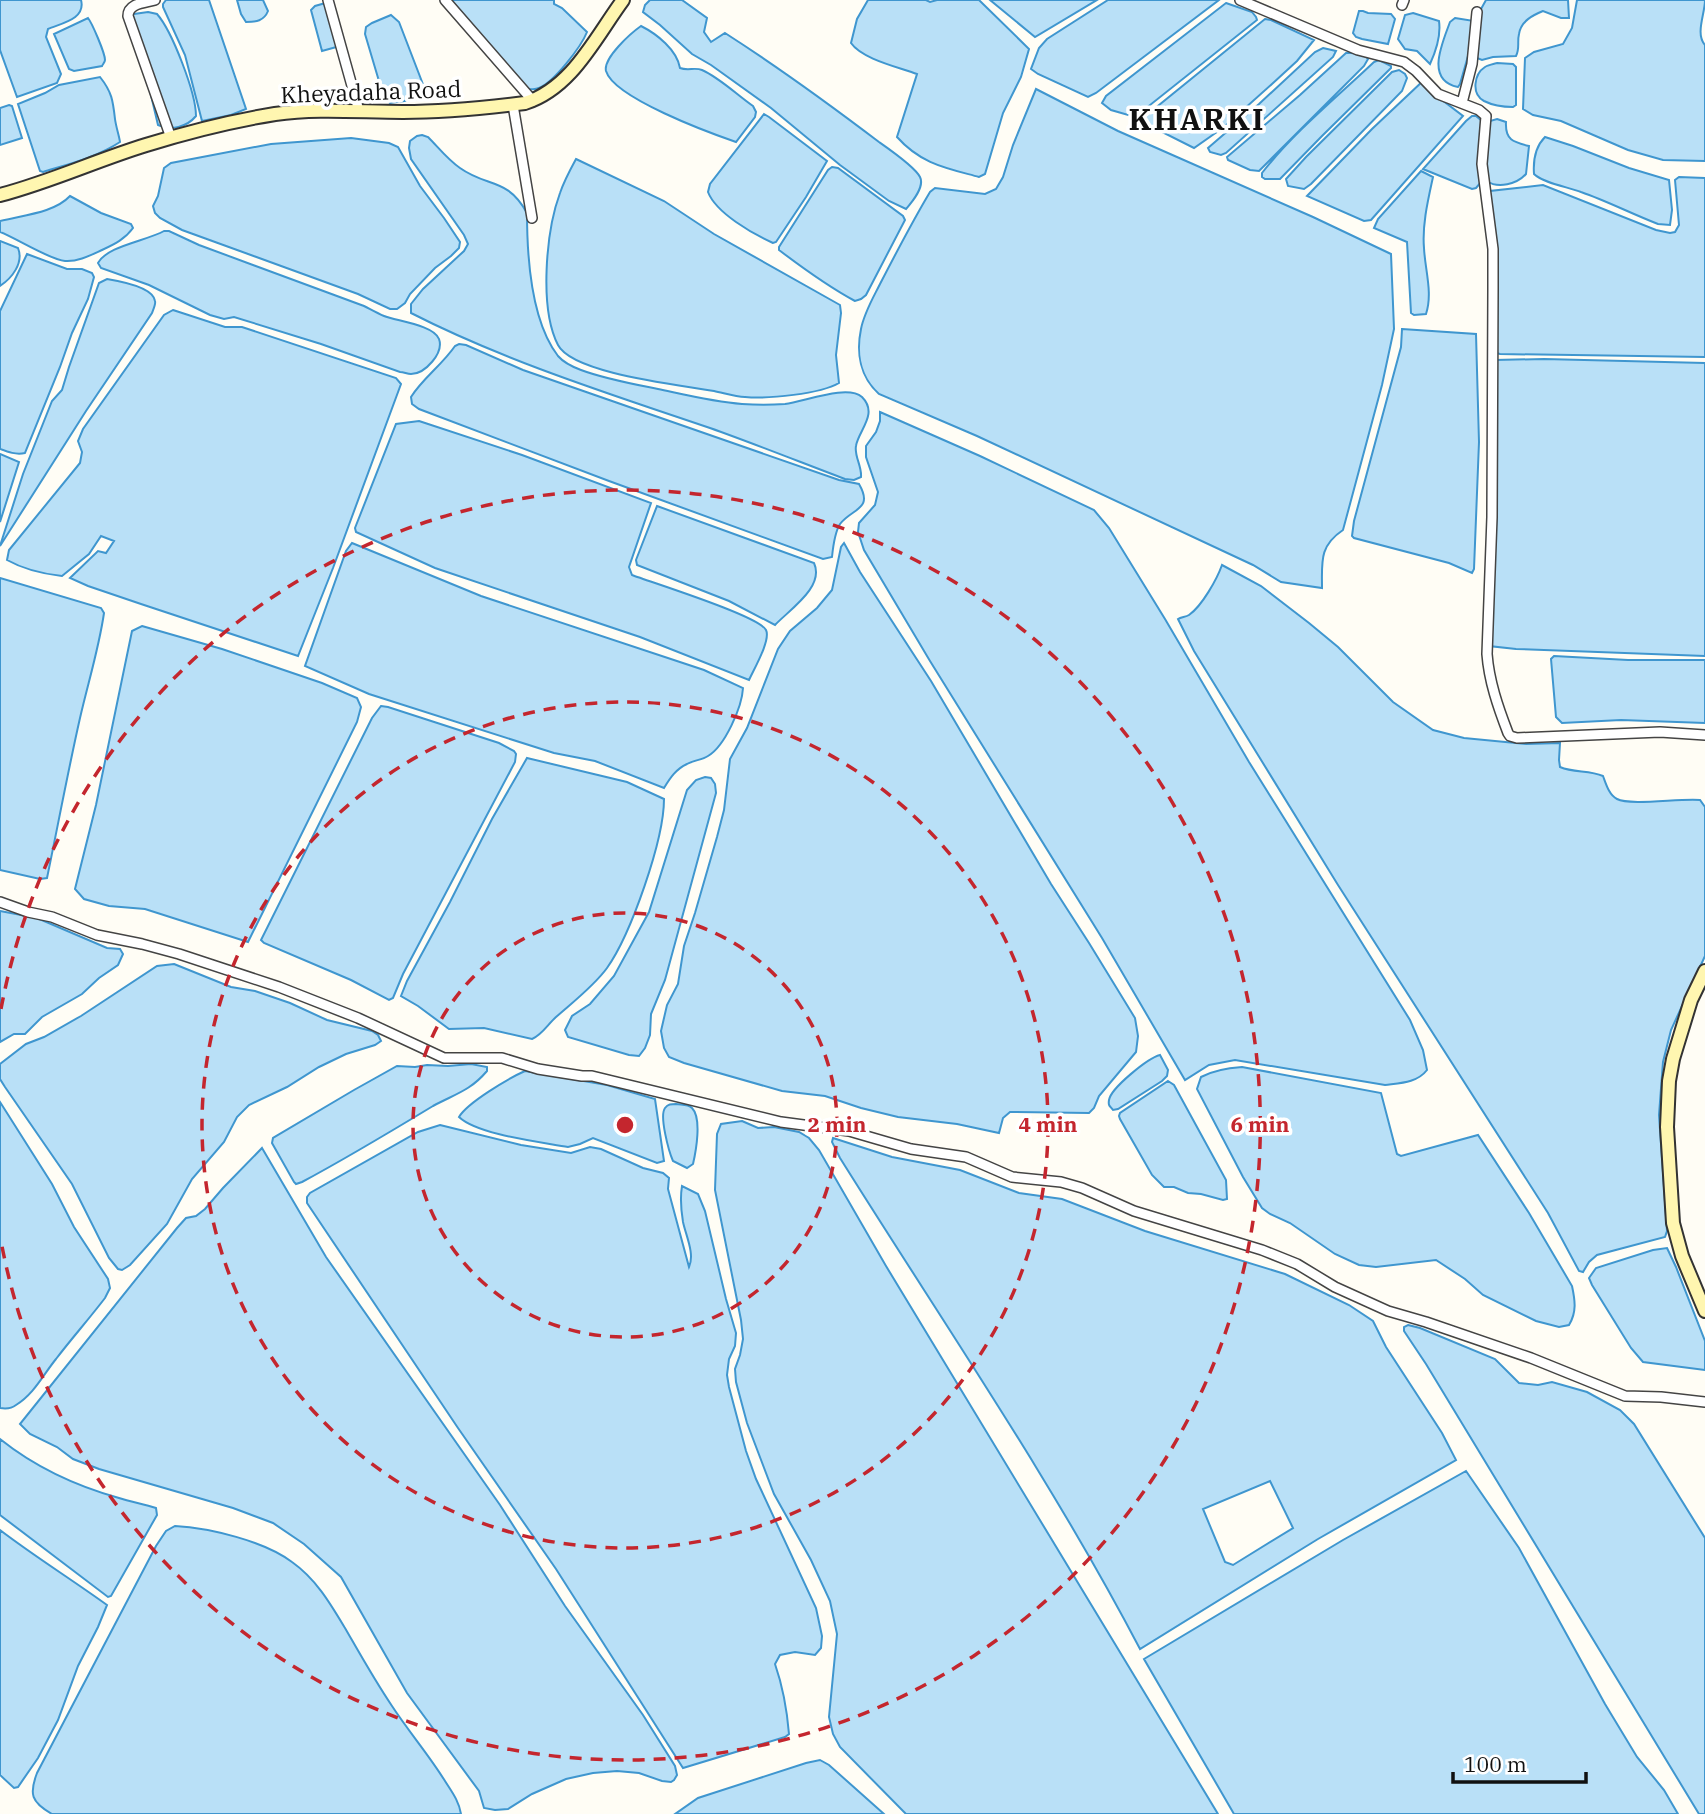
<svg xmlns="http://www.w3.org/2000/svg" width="1705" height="1814" font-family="'IBM Plex Serif',serif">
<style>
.water{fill:#b9e0f7;stroke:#3f96cf;stroke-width:2;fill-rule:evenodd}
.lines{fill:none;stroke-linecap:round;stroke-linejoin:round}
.street-casing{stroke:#444;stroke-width:12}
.secondary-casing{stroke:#333;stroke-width:16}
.street{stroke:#fff;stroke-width:9}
.secondary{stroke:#fff6b0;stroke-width:12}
.ring{fill:none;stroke:#c4262e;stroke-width:3.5;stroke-dasharray:12 9}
.labels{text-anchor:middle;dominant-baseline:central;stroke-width:7;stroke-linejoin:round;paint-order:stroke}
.street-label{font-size:23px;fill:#111;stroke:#fff}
.district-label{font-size:30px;font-weight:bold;letter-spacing:2px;fill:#111;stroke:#fff}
.centre{fill:#c4262e;stroke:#fff;stroke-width:3.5}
.ring-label{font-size:21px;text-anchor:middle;font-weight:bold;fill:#c4262e;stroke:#fff;stroke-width:7;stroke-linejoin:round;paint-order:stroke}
</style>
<rect width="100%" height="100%" fill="#fffdf5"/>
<path class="water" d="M0 0H81C86 19 62 23 48 29L46 37 61 74 57 83 17 97 0 50Z
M166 0H209L246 109 231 115 202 121 185 55 163 7V4Z
M237 0H263L268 11C264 21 256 22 246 22L241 14Z
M450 0H554V4L562 8 587 32C581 47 554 82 539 88 535 90 532 89 528 89Z
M650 0H682L707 18 704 32 711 42 725 33C778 67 829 104 879 142 889 149 915 167 920 177 925 187 912 202 906 209L889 201 840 165 771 108 711 65 692 54 660 25 643 12 645 5Z
M868 0H926L930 2 937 0H979L1029 49 1021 77 1003 113 985 174 979 177C946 168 921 164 897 137L917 74C898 67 862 59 851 43L857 19Z
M990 0H1097L1035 37Z
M1108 0H1219L1096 93 1088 97 1038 74 1031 69 1039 48 1047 39Z
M1486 0H1568L1569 18H1561L1543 11C1533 15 1521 21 1519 34 1517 42 1520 48 1516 56L1493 57 1482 60 1477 58 1476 52 1481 9Z
M1577 0H1705C1705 14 1695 34 1705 45V161L1663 160 1628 150 1561 121 1533 115 1523 109 1525 58 1534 52 1563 44 1572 28Z
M329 2 340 46 322 51 311 10 315 6Z
M1226 3 1252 12 1256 17 1257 20 1135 117 1111 110 1102 103 1106 96Z
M1359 11H1363L1368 13 1391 14 1395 19 1388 44 1362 39 1356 37 1353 33Z
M148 12 157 14C172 31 196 93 196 116 187 127 171 131 158 125L150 91 128 19 134 14Z
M1413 13 1439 21C1441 35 1436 51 1430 64L1417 51 1405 49 1398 39 1405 15Z
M391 15 399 22 424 87 425 91 419 99 390 103 384 98 365 34 366 27 372 23Z
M88 18C92 23 105 53 105 60 105 62 103 64 102 66L74 71 69 69 54 34Z
M1455 18 1474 21 1470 49 1460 84 1458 87C1425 80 1442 44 1450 22Z
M1265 19 1271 20 1314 40 1297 61 1272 84 1224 127 1194 148 1144 123V119L1148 114Z
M641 26C657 34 677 50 680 68 688 71 695 67 702 70 720 78 737 95 753 106L756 112 755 117 736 142C710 133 614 98 606 71 603 58 631 33 641 26Z
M1323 48 1336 51 1333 57 1226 153 1221 155 1210 152 1208 148 1259 104 1315 52Z
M1346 53C1354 53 1363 52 1368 59L1364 66 1259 171 1250 170 1228 160 1227 157 1300 95Z
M1379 60 1391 66V68L1322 136 1280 179H1265L1262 177V173C1294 132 1336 98 1374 62Z
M1497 63 1513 64 1516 67V105L1513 107C1504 107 1492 105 1484 101 1471 94 1474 74 1485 67 1486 66 1496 63 1497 63Z
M1399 70 1405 74 1407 78 1402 91 1311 184 1304 189 1288 186 1286 179 1306 157 1392 72Z
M100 77C112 92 113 101 115 119 116 127 119 135 120 142 97 157 69 164 43 172L40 171 18 104 45 93 59 85Z
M1424 80 1442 100 1463 116 1371 220 1364 221 1307 196 1372 129Z
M1036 89 1118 131 1313 217 1391 254 1394 329 1382 385 1343 530C1319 546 1322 562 1322 588L1281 582 1253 565 977 436 879 394C860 377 856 353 861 329 864 313 873 298 880 284 896 253 912 222 930 192L935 188 985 194 996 189 1003 177 1013 145Z
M9 105 12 106 22 138 0 145V108Z
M764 114 769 117 827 161 806 197 776 242 773 243C753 234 716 213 708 192L710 184Z
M1472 116H1476L1482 121V181L1476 188 1472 189 1423 169 1466 121Z
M1497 119 1506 122C1505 140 1513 142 1529 146L1526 174C1517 184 1498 189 1487 181L1485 174 1488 124 1490 121Z
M422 135 428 137C438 147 448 160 460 168 488 188 507 177 527 213 527 256 531 321 558 356 564 363 573 367 581 370 605 379 633 384 658 389 686 395 714 402 742 404 756 405 771 405 785 404 804 402 847 384 862 397 879 414 858 431 856 446 854 456 862 466 861 477L854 480 845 479C800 462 755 444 710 428 610 394 505 361 411 313V304L423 289 464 251 468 244 464 235 411 159 409 148 410 141 417 136Z
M1545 137 1573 146 1629 168 1669 180 1672 210 1670 225 1658 224C1632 214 1607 201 1581 192 1568 187 1543 183 1534 174 1533 160 1535 147 1545 137Z
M351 138 389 143 398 147 420 186 444 218 460 242 459 248 451 256 435 268 410 294 405 303 397 309H390L358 294 182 230 160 218 155 213 153 206 158 196 164 168 171 163 271 144Z
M576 159 664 201 714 234 840 305 841 313 836 355 839 383C820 394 768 399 745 397 735 397 724 393 714 391 682 385 573 374 558 345 539 308 546 231 560 193 564 181 570 170 576 159Z
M832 167 838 168 903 216 905 220 866 295 861 299 855 301C829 287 804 269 779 250V247L828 170Z
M1421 171 1433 177C1428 200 1422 225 1424 248 1425 270 1433 293 1426 314L1414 315 1411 313 1407 242 1374 228 1378 219Z
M1679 177 1705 178V357L1500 354 1496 353 1490 191 1543 185 1656 230 1670 233 1675 232 1679 225 1675 180Z
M70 196 101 213 131 224 133 228C125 239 115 244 102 250 91 255 78 262 65 261 50 260 16 238 0 232V221C23 215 54 213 70 196Z
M164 231H169L199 245 364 306C370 309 377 313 384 316 396 321 434 325 439 339 444 353 425 374 411 374 407 374 404 372 400 372L321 344 234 317 224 319 210 315 149 285 101 268 98 263C107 246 146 241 164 231Z
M0 241 18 248C24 263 12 278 0 286Z
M27 254 67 269H82L92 273 94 277 88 299 72 333 60 367 25 453C16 455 8 452 0 449V311Z
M107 279C119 281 153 287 155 301 156 304 153 310 152 313L86 411 0 546 23 474 52 401 62 390 69 367 99 283Z
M173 310 225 327H242L396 378 401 384 333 568 298 656 141 604 88 586 70 578 98 551 106 553 114 541 101 536 89 554 62 576C44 574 23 569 7 560L9 550 80 463 82 452 78 441 83 429 164 315Z
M1402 329 1476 334 1479 442 1474 569 1472 573 1449 563 1354 538 1352 536 1354 521 1401 347Z
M459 344 466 345 523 370 839 480 859 484C874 510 852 508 840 524 835 532 833 547 832 557L823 559 609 481 419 409 412 404 411 397C423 378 442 365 455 346Z
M1544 359 1705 363V656L1516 649 1489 646 1497 510 1495 360Z
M880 412 980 456 1094 510 1109 528 1165 619 1249 762 1410 1020 1423 1050 1427 1070C1417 1083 1400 1083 1385 1085L1235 1060 1209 1065 1185 1080 1102 938 930 661 864 550 858 532 859 523 875 505 878 492 866 457V446L876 432 880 421Z
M419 421 522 455 651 503 629 567 632 575C653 583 759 616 766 630 771 640 754 669 749 680L640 637 435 568 356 532 355 528 396 424Z
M0 454 19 462 0 522Z
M657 506 814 563C825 587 789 610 775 625L729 601 637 565 636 560Z
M352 543 481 596 704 670 743 688C742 707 725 746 708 756 702 760 694 760 687 764 676 769 670 778 664 788L595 761 554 753 369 694 305 666 346 551Z
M844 543 860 572 931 681 1051 884 1089 943 1135 1018 1138 1036 1136 1052 1099 1096 1094 1108 1089 1113 1010 1112 1003 1118 999 1133 957 1124 898 1117 861 1108 825 1096 782 1091 684 1063 669 1057 664 1048 661 1031 667 1005 678 984 684 946 695 913 717 837 724 810 730 759 747 728 778 649 790 631 817 608 832 590 841 547Z
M1222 565 1261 586 1309 623 1338 647 1393 702 1433 730 1464 738 1526 744 1560 743 1559 760 1560 767C1574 773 1589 770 1603 776 1606 784 1609 795 1617 799 1630 806 1681 798 1700 800L1705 807V956L1671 1030 1663 1062 1659 1115 1667 1231 1665 1237 1597 1255 1589 1262 1583 1272 1579 1271 1548 1213 1338 885 1194 651 1178 619C1181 617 1186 617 1189 615 1202 606 1217 579 1222 565Z
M0 578 101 608 104 613C99 648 88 683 80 718 68 771 58 825 47 878L40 879 0 870Z
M142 626 222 649 322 683 357 698 361 707 357 722 248 942 145 909 109 906 84 899 75 889 96 805 132 631Z
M1554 656 1628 660H1705V723L1621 720 1562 723 1556 717 1551 659Z
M381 706 388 707 499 743 514 751 516 754 515 762 403 974 393 998 389 1000 351 980 264 943 261 940 372 718Z
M527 758 627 782 664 799C664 840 631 934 607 968 594 986 573 1002 556 1017 548 1024 542 1035 532 1039L484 1028 449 1029 418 1006 401 996 407 981 450 902 492 819Z
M705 777 711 778 715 784 716 793 665 980 651 1014 650 1035 645 1048 639 1056 629 1055 568 1037 565 1030 572 1016 590 1004 614 976 649 912 687 790 696 780Z
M0 911 37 918 107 948 120 949 123 954 118 965 99 978 82 994 42 1017 25 1034H14L0 1042Z
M174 964 231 987 255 991 290 1003 327 1020 372 1031 378 1035 381 1041 375 1045 346 1054 319 1067 287 1087 249 1105 237 1117 224 1142 192 1179 167 1224 130 1265 122 1270 118 1269 109 1258 72 1184 5 1087 0 1079V1064L26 1044 44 1037 81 1016 157 966Z
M1160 1055 1168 1070 1167 1076 1162 1081 1118 1109 1113 1110C1110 1106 1108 1106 1109 1100 1111 1088 1148 1058 1160 1055Z
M471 1064 487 1067V1071C470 1091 455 1094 433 1106 390 1132 347 1158 302 1182L296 1184 294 1182 272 1143 273 1138 354 1090 397 1066 415 1067 427 1065 448 1066Z
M1242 1067 1381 1093 1397 1154 1401 1156 1478 1135 1529 1213 1572 1286C1575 1300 1577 1312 1569 1325L1559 1327 1536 1321 1483 1295 1465 1279 1436 1260 1376 1267 1359 1265 1335 1254 1290 1223 1270 1214 1262 1208 1243 1177 1197 1089 1201 1077C1214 1070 1227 1068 1242 1067Z
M525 1071 607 1085 655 1099 664 1161 657 1163 593 1138 580 1144 568 1147C541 1142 478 1135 459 1117 467 1103 509 1078 525 1071Z
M1168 1081 1174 1085 1226 1180 1227 1199 1223 1200 1201 1194 1188 1193 1174 1187H1164L1152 1175 1120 1119 1119 1116 1120 1113Z
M0 1102 52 1184 74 1227 108 1279 110 1288 105 1298C89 1319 72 1338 56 1359 43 1375 34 1394 16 1405 11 1409 6 1409 0 1408Z
M676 1104C682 1105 688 1104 692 1108 702 1118 696 1151 693 1164L687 1168 673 1161C669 1152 659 1116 665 1108 668 1104 671 1104 676 1104Z
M742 1121 758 1128 774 1127 799 1132 809 1138 819 1150 886 1266 1218 1814H906L840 1747 833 1734 829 1717 837 1634 830 1601 811 1560 774 1494 747 1423 736 1382 735 1369 740 1355 743 1339 741 1320 715 1190 717 1134 721 1124Z
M440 1125 521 1145 571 1153 590 1147 601 1149 643 1168 663 1173 669 1178 668 1189 689 1267C695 1254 686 1236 683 1222 681 1210 680 1198 682 1186L698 1194 705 1211 726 1299 736 1333 735 1346 729 1359 727 1375 729 1387 746 1451 756 1479 816 1608 822 1636 821 1648 815 1655 795 1652 780 1655 775 1664C783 1687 787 1710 789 1734L785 1737 683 1768 556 1569 458 1428 307 1203V1197L310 1193 418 1132Z
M833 1138 892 1157 960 1170 1019 1193 1062 1199 1145 1231 1285 1274 1349 1305 1373 1321 1386 1347 1442 1433 1456 1460 1318 1539 1140 1649C1051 1479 942 1321 840 1158L832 1142ZM1270 1481 1293 1528 1233 1565 1225 1562 1203 1509Z
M262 1148 326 1257 500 1505 565 1606 643 1715 675 1766 677 1775 674 1780 671 1782 662 1781 639 1773 617 1771 593 1773 566 1779 532 1794 508 1809 495 1810 484 1808 479 1791 407 1693 341 1577 304 1544 273 1523 233 1508 99 1469 73 1459 57 1447 30 1434 20 1424 177 1228 186 1218 196 1216 205 1209 223 1188Z
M1667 1248 1676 1267 1705 1341V1370L1643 1362 1631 1348 1592 1285 1589 1278 1596 1268 1653 1250Z
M1408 1325 1420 1328 1495 1359 1519 1383 1538 1385 1552 1382 1587 1392 1620 1410 1634 1424 1705 1538V1814H1699L1426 1364 1404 1331V1327Z
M0 1439C35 1467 76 1486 119 1498 131 1502 144 1504 156 1508L157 1515 111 1596 108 1597 0 1515Z
M1466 1471 1519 1548 1605 1704 1637 1757 1664 1790 1678 1814H1234L1144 1659 1343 1540Z
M175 1526C210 1528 264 1541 292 1562 316 1579 330 1603 345 1628 360 1654 375 1681 392 1706 409 1732 429 1755 445 1781 452 1792 459 1801 461 1814H52C31 1802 29 1794 37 1773L156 1546 166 1531Z
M0 1530C34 1556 71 1579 107 1605L98 1627 78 1666 58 1720 38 1758 18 1787 14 1788 0 1775Z
M820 1760 829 1765 884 1814H675L698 1798 806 1763Z"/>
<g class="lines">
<defs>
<path id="street" d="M155 0C145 3 128 3 128 16L171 138
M328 0 359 111
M445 0 533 101
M1240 0 1358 50 1404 62 1416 71 1438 94 1479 110 1486 116 1482 164 1493 249V289L1492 517 1487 654C1489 681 1498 707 1508 733L1510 736 1517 738 1660 732 1705 735
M1402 5 1404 0
M1462 103 1472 64 1477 12
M513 105 532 218
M0 902 28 912 52 917 97 935 142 944 179 954 279 987 358 1018 444 1058H502L538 1069 582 1076H592L781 1122 849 1131 911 1149 966 1157 1012 1177 1061 1182 1082 1188 1134 1211 1262 1250 1297 1264 1335 1287 1388 1311 1426 1322 1531 1358 1625 1396 1661 1397 1705 1402"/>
<path id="secondary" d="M0 195C50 182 97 160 146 145 188 132 232 121 275 114 318 108 360 112 403 112 444 112 484 108 525 103 572 88 595 38 623 0
M1705 971 1691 1000 1673 1059 1669 1081 1667 1127 1673 1223 1682 1256 1705 1311"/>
</defs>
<use href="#street" class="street-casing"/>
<use href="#secondary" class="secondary-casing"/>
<use href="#street" class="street"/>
<use href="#secondary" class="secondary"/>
</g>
<g class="ring">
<circle cx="625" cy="1125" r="212"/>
<circle cx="625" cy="1125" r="423"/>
<path d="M1 1009A635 635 0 1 1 1 1241"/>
</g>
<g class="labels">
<g class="street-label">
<text transform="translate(371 91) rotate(-2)">Kheyadaha Road</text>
</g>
<g class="district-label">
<text x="1197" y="118">KHARKI</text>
</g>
</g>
<circle cx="625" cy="1125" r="10" class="centre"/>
<g class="ring-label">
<text x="837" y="1132">2 min</text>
<text x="1048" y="1132">4 min</text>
<text x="1260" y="1132">6 min</text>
</g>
<path d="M1453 1772v10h133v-10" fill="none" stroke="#111111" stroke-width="3.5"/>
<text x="1464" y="1772" font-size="21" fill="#111111" stroke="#ffffff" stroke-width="5" paint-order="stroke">100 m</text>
</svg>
